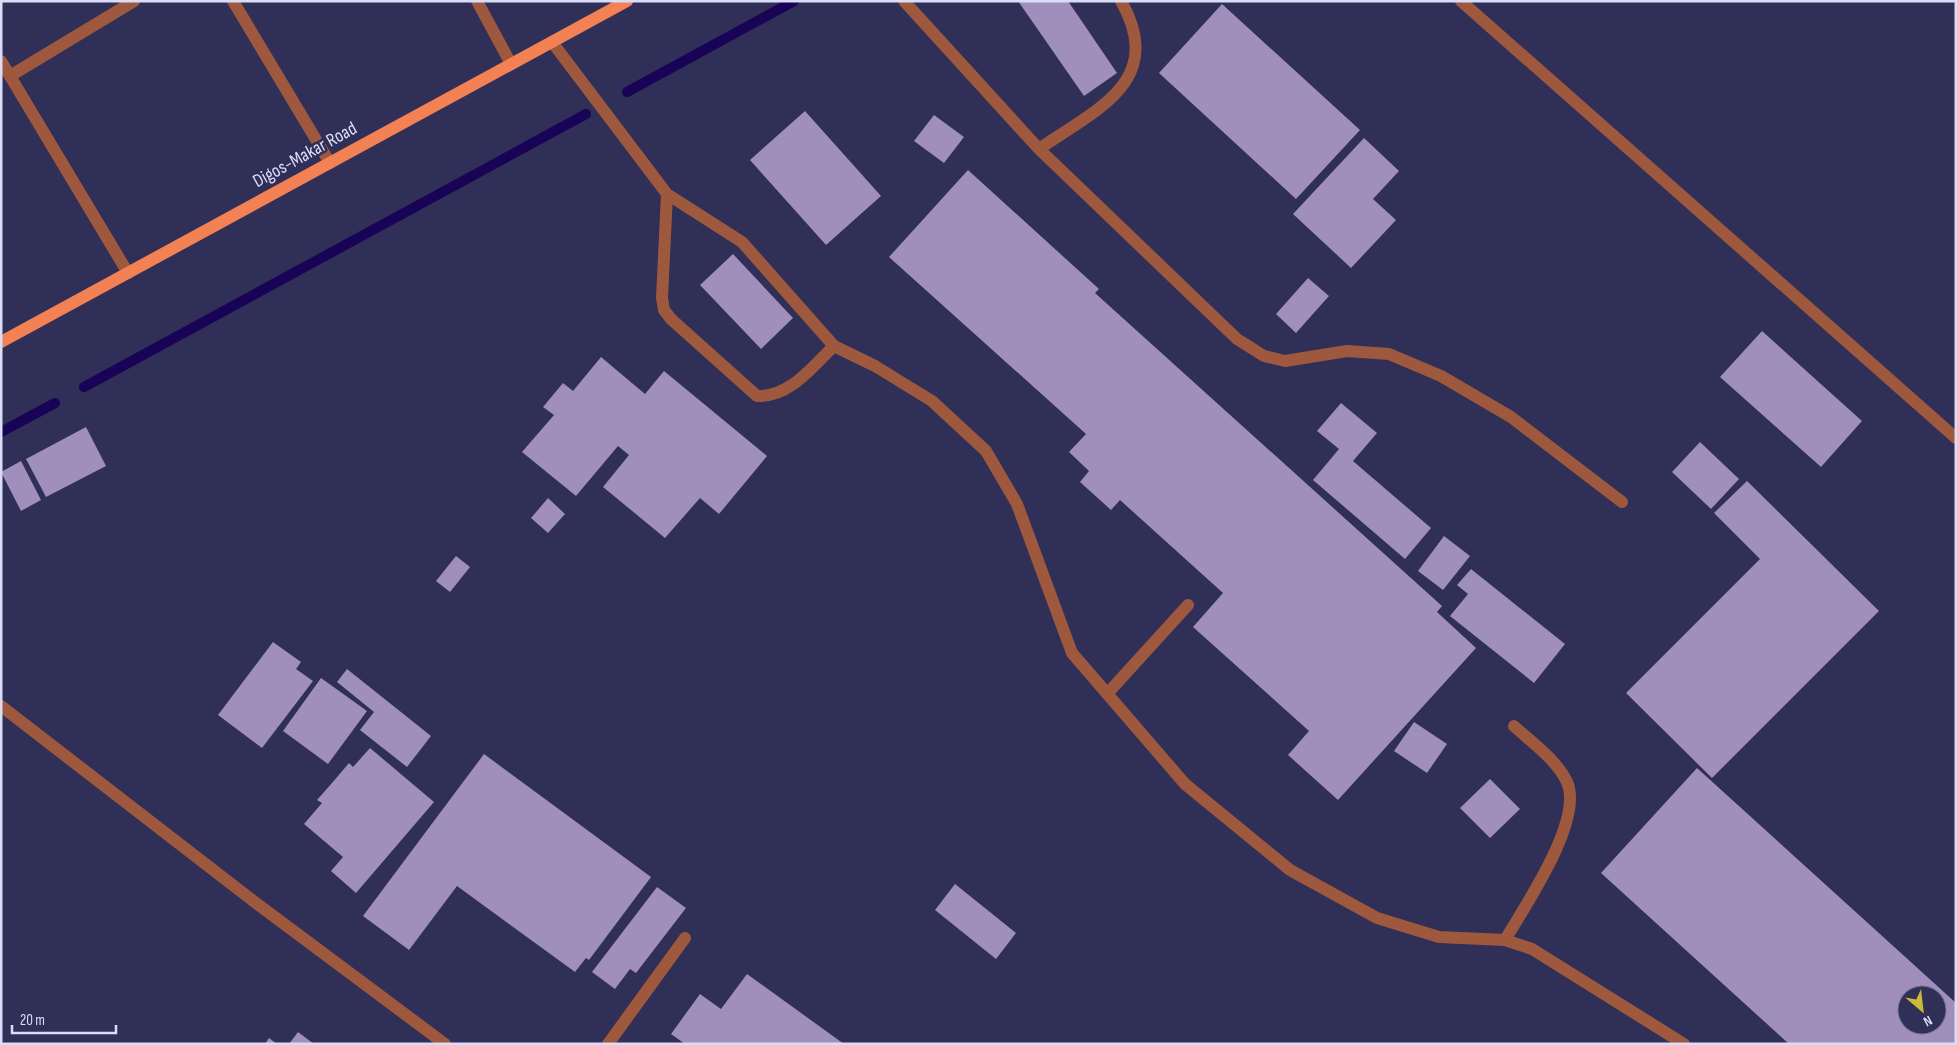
<svg xmlns="http://www.w3.org/2000/svg" width="1957" height="1045" font-family="'Sofia Sans Condensed',sans-serif">
<style>
.lines{fill:none;stroke-linecap:round;stroke-linejoin:round}
.stream{stroke:#190356;stroke-width:10}
.building{fill:#a08ebd;fill-rule:evenodd}
.service{stroke:#9e583d;stroke-width:12}
.minor{stroke:#9e583d;stroke-width:12}
.primary{stroke:#f38154;stroke-width:12}
.labels{text-anchor:middle;dominant-baseline:central;stroke-width:5;stroke-linejoin:round;paint-order:stroke}
.street-label{font-size:19px;fill:#daddf7;stroke:#2f2f58}
</style>
<rect width="100%" height="100%" fill="#2f2f58"/>
<g class="lines">
<path class="stream" d="M627 92 794 1
M84 387 586 114
M1 432 55 403"/>
</g>
<path class="building" d="M1018 1H1068L1117 73 1084 96Z
M1222 4 1360 130 1296 199 1159 73Z
M805 111 881 196 826 245 750 160Z
M934 115 964 137 944 163 914 141Z
M1364 138 1399 171 1373 199 1396 220 1351 268 1293 214Z
M968 170 1099 289 1095 293 1442 606 1437 612 1476 648 1338 800 1288 755 1309 731 1193 627 1223 593 1120 500 1111 510 1080 482 1089 471 1069 452 1086 434 889 257Z
M733 254 793 318 761 349 700 285Z
M1308 278 1329 296 1296 333 1276 314Z
M1762 331 1862 421 1821 467 1720 377Z
M601 357 645 394 664 371 767 456 719 514 700 498 665 538 603 487 629 455 618 446 576 496 522 452 554 415 543 407 563 383 573 391Z
M1341 403 1377 433 1353 461 1431 528 1405 559 1313 480 1339 449 1317 431Z
M86 427 106 466 46 497 26 459Z
M1700 442 1739 479 1711 509 1672 472Z
M21 461 41 500 21 511 1 472Z
M1747 481 1879 611 1712 778 1626 693 1760 559 1714 513Z
M548 498 565 514 548 533 531 518Z
M1444 536 1470 556 1443 590 1418 571Z
M456 556 470 567 450 592 436 581Z
M1471 569 1565 644 1534 683 1450 616 1468 594 1457 585Z
M273 642 301 662 296 669 313 681 262 748 218 715Z
M347 669 431 736 407 767 360 730 374 712 337 682Z
M321 678 367 711 328 764 283 731Z
M1414 722 1447 744 1427 773 1394 751Z
M370 748 434 802 356 893 331 871 343 857 304 824 322 803 317 800 332 783 349 763 353 767Z
M484 754 651 877 589 960 586 958 575 972 457 886 409 950 363 916Z
M1697 768 1956 1003V1044H1789L1601 873ZM1907 995H1937V1025H1907Z
M1490 779 1520 809 1490 838 1460 808Z
M955 884 1016 933 996 959 935 910Z
M657 887 686 908 636 973 630 969 615 989 592 972Z
M747 974 844 1044H685L671 1034 700 994 721 1009Z
M298 1032 314 1044H289Z
M269 1038 277 1044H265Z"/>
<g class="lines">
<path class="service" d="M233 1 330 163
M477 1 511 64
M904 1 1039 149 1237 339 1264 356 1285 361 1347 351 1389 354 1441 376 1511 417 1622 502
M1461 1 1956 438
M552 42 667 194 742 242 834 346 875 366 932 401 986 451 1017 504 1072 653 1185 784 1290 870 1377 918 1439 937 1505 940 1532 949 1684 1044
M1 61 128 273
M1039 149C1095 110 1167 82 1121 1
M667 194 662 298 664 310 671 319 757 396C790 397 811 368 834 346
M1107 694 1188 605
M1 706 256 903 445 1044
M1505 940C1525 906 1584 820 1567 782 1557 760 1531 742 1514 726
M608 1044 685 938"/>
<path class="minor" d="M10 76 134 1"/>
<path class="primary" d="M1 342 627 1"/>
</g>
<g class="labels">
<g class="street-label">
<text transform="translate(305 155) rotate(-29)">Digos-Makar Road</text>
</g>
</g>
<rect width="1957" height="1045" fill="none" stroke="#daddf7" stroke-width="5"/>
<g transform="translate(1922 1010) rotate(152)"><circle r="24" fill="#2f2f58" stroke="#737598"/>
<path d="M0-4L9 19L0 12L-9 19Z" fill="#cbba39"/>
<text y="-8" font-size="14" font-weight="bold" text-anchor="middle" fill="#daddf7">N</text>
</g>
<path d="M12 1025v8h104v-8" fill="none" stroke="#daddf7" stroke-width="2.5"/>
<text x="20" y="1025" font-size="15" fill="#daddf7" stroke="#2f2f58" stroke-width="4" paint-order="stroke">20 m</text>
</svg>
